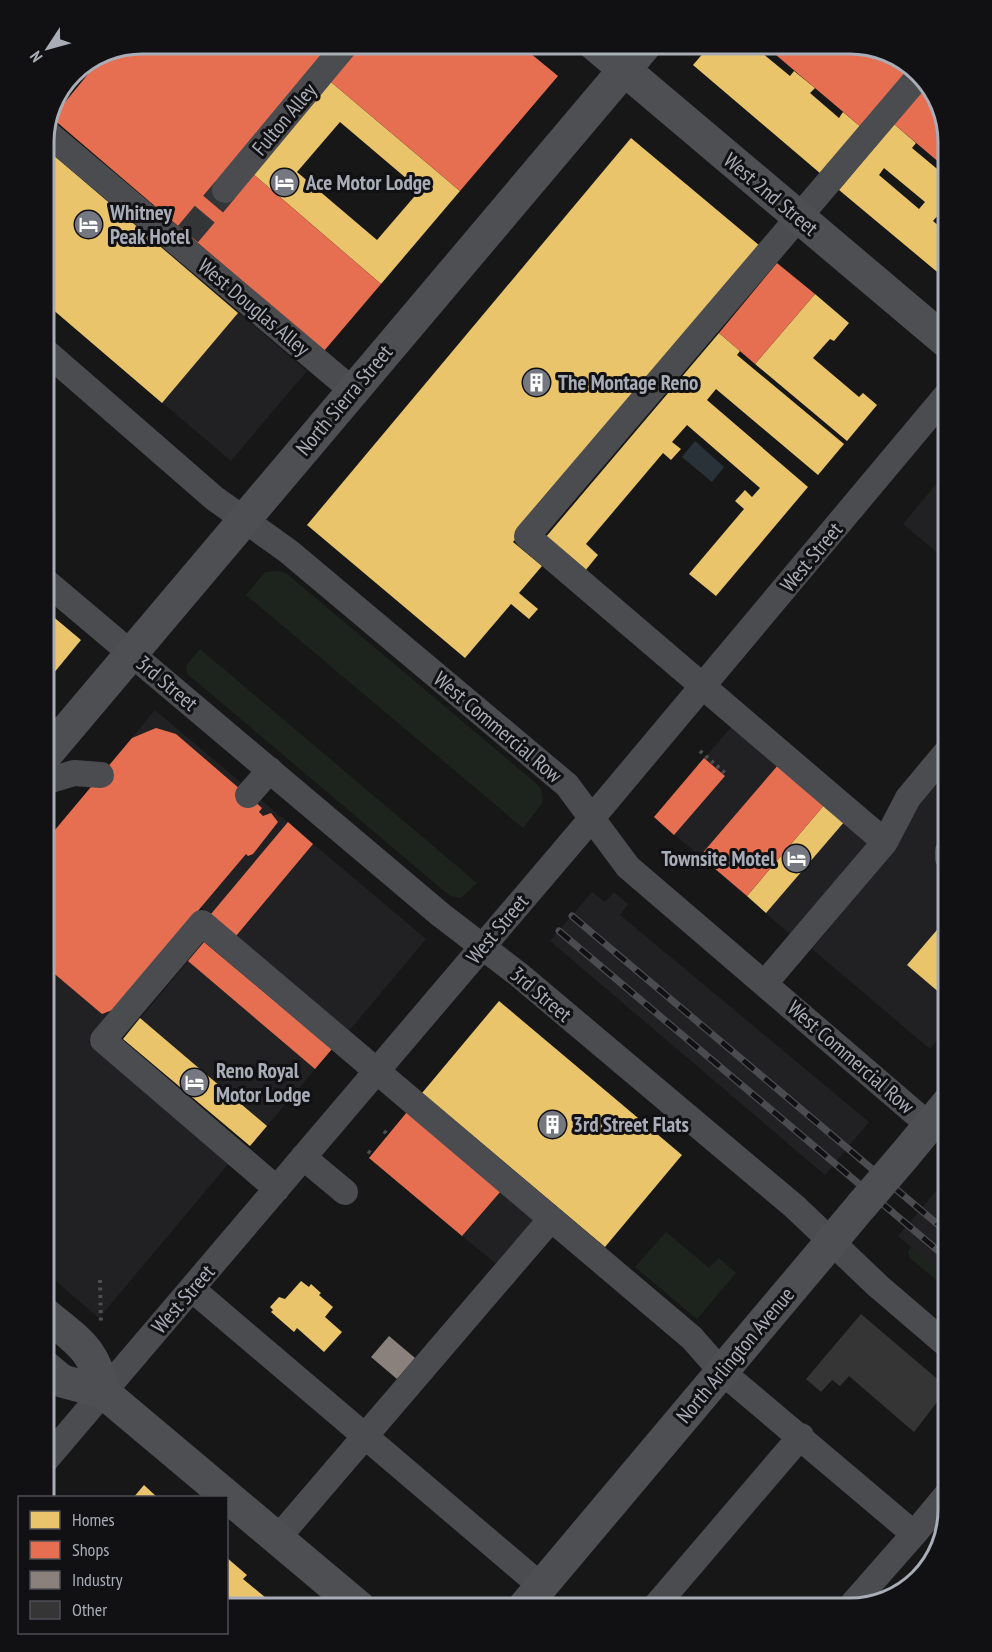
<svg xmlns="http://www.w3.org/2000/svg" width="992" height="1652" font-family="'PT Sans Narrow',sans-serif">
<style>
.built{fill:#212123}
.green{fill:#1d241e}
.water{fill:#2a3239}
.homes{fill:#e9c46a;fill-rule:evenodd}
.shops{fill:#e76f51}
.industry{fill:#8a817c}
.building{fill:#353536}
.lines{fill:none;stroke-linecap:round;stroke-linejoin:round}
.minor-tunnel{stroke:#343537;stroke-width:26;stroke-dasharray:26 13;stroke-linecap:butt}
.path{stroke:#4d4e52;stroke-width:4;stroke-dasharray:3 4.5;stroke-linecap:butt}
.minor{stroke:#4b4c50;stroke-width:26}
.major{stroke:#4d4f52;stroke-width:33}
.rail-casing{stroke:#4b4c4f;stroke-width:7}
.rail{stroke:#111113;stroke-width:4.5;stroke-dasharray:14;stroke-linecap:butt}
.major-bridge{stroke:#4d4f52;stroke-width:33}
.labels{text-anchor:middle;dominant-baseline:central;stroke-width:6;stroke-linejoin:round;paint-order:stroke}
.street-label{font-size:21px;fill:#a8adb8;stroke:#111113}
.poi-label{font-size:21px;font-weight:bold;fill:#a8adb8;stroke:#111113;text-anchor:start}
.rim{fill:none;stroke:#a8adb8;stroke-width:3}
</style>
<rect width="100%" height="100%" fill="#171717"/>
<path class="built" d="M44 147 307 371 231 461 44 302Z
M948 470V562L903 524Z
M155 710 426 939 349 1031 201 907 88 1042 230 1162 99 1318 44 1271V843Z
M733 725 870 843 791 935 654 817Z
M948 769V1027L930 1049 812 949 888 857 908 817Z
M592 892 605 902 614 892 628 904 620 915 869 1122 825 1175 550 941Z
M204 942 332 1049 250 1146 123 1039Z
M407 1112 535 1219 496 1264 369 1158Z
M940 1186 948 1194V1279L898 1236Z"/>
<path class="green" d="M279 571 286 573 537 784 541 789 543 802 523 828 246 595 265 572Z
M200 649 477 883 461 898 450 896 191 677 187 673 186 666Z
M666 1232 709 1268 719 1258 736 1273 697 1319 635 1267Z
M911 1247 948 1279V1290L910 1258 908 1252Z"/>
<path class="water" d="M695 441 724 467 712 482 682 457Z"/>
<path class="homes" d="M711 44H751L790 76 794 71 815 88 810 93 839 118 843 112 861 127 821 174 693 65Z
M331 82 460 191 381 284 253 174ZM340 122 420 190 377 240 297 172Z
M894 124 916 143 912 148 948 178V222L939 214 933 221 948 234V281L839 190ZM884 168 925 202 919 209 879 175Z
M631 138 760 246 513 542 542 566 519 593 538 609 529 619 511 604 465 658 307 525Z
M44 147 238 313 162 403 44 302Z
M815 294 849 323 834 341 830 339 813 358 859 397 863 393 877 405 847 441 755 364Z
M719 333 740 351 737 355 844 444 818 475 716 389 707 400 808 487 716 596 689 574 744 509 735 501 745 490 752 497 760 488 687 425 672 442 681 449 671 460 663 453 586 544 598 555 585 571 545 538Z
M44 609 81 640 44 685Z
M825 804 845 821 766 913 747 896Z
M948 917V1000L907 965Z
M499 1001 682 1155 605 1247 422 1093Z
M140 1018 267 1126 250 1146 123 1039Z
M301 1281 309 1287 311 1284 321 1293 319 1295 333 1307 325 1317 342 1332 324 1352 297 1328 294 1332 271 1312 273 1310 270 1307 279 1297 285 1299Z
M144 1485 158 1498H133Z
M226 1557 247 1575 243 1579 278 1608H226Z"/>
<path class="shops" d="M142 43 333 44 253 174 381 284 324 351 52 118 98 62Z
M338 44H519L558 76 460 191 331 82Z
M763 44H856L905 60 911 67 861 127Z
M925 87 939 100 948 142V170L894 124Z
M777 263 815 294 755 364 719 333Z
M156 728 176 734 262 808 259 812 263 816 271 813 278 822 253 854 248 856 246 854 115 1009 102 1014 44 965V843L132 738Z
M704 758 725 776 674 835 654 817Z
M779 764 825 804 747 896 700 856Z
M288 822 313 844 236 936 211 914Z
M204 942 332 1049 315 1069 188 961Z
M407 1112 501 1191 462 1236 369 1158Z"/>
<path class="industry" d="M389 1336 415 1358 397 1379 371 1357Z"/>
<path class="building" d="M861 1314 948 1388 914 1432 849 1376 840 1386 832 1380 821 1392 806 1379Z"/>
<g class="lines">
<path class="minor-tunnel" d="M188 234 225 190"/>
<path class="path" d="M700 751 725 773
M384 1131 388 1135
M368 1151 372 1154
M100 1280 101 1324"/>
<path class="minor" d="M919 76 527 536 885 842 908 798 948 750
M46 132 352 390
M225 190 343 48
M44 350 214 498 288 551 567 785 628 867 930 1126
M44 580 441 915 518 974 795 1207 878 1286 948 1346
M44 782 74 773 101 775
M248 795 270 770
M948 858V851
M765 983 885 842
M303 1157 345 1192
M277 1189 103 1040 202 923 692 1338 721 1371 914 1534 849 1608
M192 1289 541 1586
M44 1462 592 818 948 393
M914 1534 948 1493
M277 1539 551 1219
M654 1608 801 1436"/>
<path class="major" d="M594 44 948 343
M44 757 646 44
M904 1156 948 1103
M44 1313C76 1340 95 1348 103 1392
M44 1366 62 1381 103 1392 360 1608
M523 1608 862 1205"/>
<defs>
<path id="rail" d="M572 916 948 1233
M559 931 948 1259"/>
</defs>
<use href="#rail" class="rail-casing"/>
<use href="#rail" class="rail"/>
<path class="major-bridge" d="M862 1205 904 1156"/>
</g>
<defs>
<symbol id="hotel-disc" viewBox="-11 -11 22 22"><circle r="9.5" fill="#757880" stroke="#111113"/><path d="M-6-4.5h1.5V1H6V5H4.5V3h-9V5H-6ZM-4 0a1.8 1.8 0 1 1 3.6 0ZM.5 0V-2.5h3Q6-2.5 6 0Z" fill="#fff"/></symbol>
<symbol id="building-disc" viewBox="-11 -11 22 22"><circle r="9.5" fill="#757880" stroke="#111113"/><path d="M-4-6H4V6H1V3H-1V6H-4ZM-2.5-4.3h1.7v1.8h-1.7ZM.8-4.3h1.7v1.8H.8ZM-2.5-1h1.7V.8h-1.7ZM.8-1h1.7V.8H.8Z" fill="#fff"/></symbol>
</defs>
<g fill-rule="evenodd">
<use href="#hotel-disc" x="268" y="166" width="33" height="33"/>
<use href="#hotel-disc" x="72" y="208" width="33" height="33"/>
<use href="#building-disc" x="520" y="366" width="33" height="33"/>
<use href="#hotel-disc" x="780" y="842" width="33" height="33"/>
<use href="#hotel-disc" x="178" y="1066" width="33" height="33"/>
<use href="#building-disc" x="536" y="1108" width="33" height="33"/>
</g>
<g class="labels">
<g class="street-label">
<text transform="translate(284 119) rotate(-50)">Fulton Alley</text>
<text transform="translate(771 194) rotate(40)">West 2nd Street</text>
<text transform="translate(254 307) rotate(40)">West Douglas Alley</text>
<text transform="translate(344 400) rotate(-50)">North Sierra Street</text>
<text transform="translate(811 557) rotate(-50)">West Street</text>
<text transform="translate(167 683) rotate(40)">3rd Street</text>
<text transform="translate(498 727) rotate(40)">West Commercial Row</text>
<text transform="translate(497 929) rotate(-50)">West Street</text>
<text transform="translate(541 994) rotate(40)">3rd Street</text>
<text transform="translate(851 1057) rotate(41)">West Commercial Row</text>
<text transform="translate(183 1299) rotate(-49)">West Street</text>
<text transform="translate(735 1355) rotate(-50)">North Arlington Avenue</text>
</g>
<g class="poi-label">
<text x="306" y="182">Ace Motor Lodge</text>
<text x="110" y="212">Whitney<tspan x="110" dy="24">Peak Hotel</tspan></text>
<text x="558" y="382">The Montage Reno</text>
<text x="775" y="858" text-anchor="end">Townsite Motel</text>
<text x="216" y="1070">Reno Royal<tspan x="216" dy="24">Motor Lodge</tspan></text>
<text x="573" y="1124">3rd Street Flats</text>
</g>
</g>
<path d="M0 0H992V1652H0ZM142 54H850A88 88 0 0 1 938 142V1510A88 88 0 0 1 850 1598H142A88 88 0 0 1 54 1510V142A88 88 0 0 1 142 54Z" fill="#111113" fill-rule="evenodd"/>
<path class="rim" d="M142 54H850A88 88 0 0 1 938 142V1510A88 88 0 0 1 850 1598H142A88 88 0 0 1 54 1510V142A88 88 0 0 1 142 54Z"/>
<rect x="18" y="1496" width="210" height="138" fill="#111113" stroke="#4d4f55" stroke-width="1.5"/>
<rect x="30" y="1511" width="30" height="18" fill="#e9c46a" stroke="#4d4f55" stroke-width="1.5"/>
<text x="72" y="1526" font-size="18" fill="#a8adb8">Homes</text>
<rect x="30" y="1541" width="30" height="18" fill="#e76f51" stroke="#4d4f55" stroke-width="1.5"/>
<text x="72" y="1556" font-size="18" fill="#a8adb8">Shops</text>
<rect x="30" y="1571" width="30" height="18" fill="#8a817c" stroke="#4d4f55" stroke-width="1.5"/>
<text x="72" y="1586" font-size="18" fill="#a8adb8">Industry</text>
<rect x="30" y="1601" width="30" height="18" fill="#353536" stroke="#4d4f55" stroke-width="1.5"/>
<text x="72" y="1616" font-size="18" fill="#a8adb8">Other</text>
<g transform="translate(48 48) rotate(234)" stroke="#111113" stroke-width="4.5" paint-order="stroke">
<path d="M0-4.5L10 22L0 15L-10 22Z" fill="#a8adb8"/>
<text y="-9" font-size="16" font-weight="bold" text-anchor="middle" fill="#a8adb8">N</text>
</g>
</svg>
